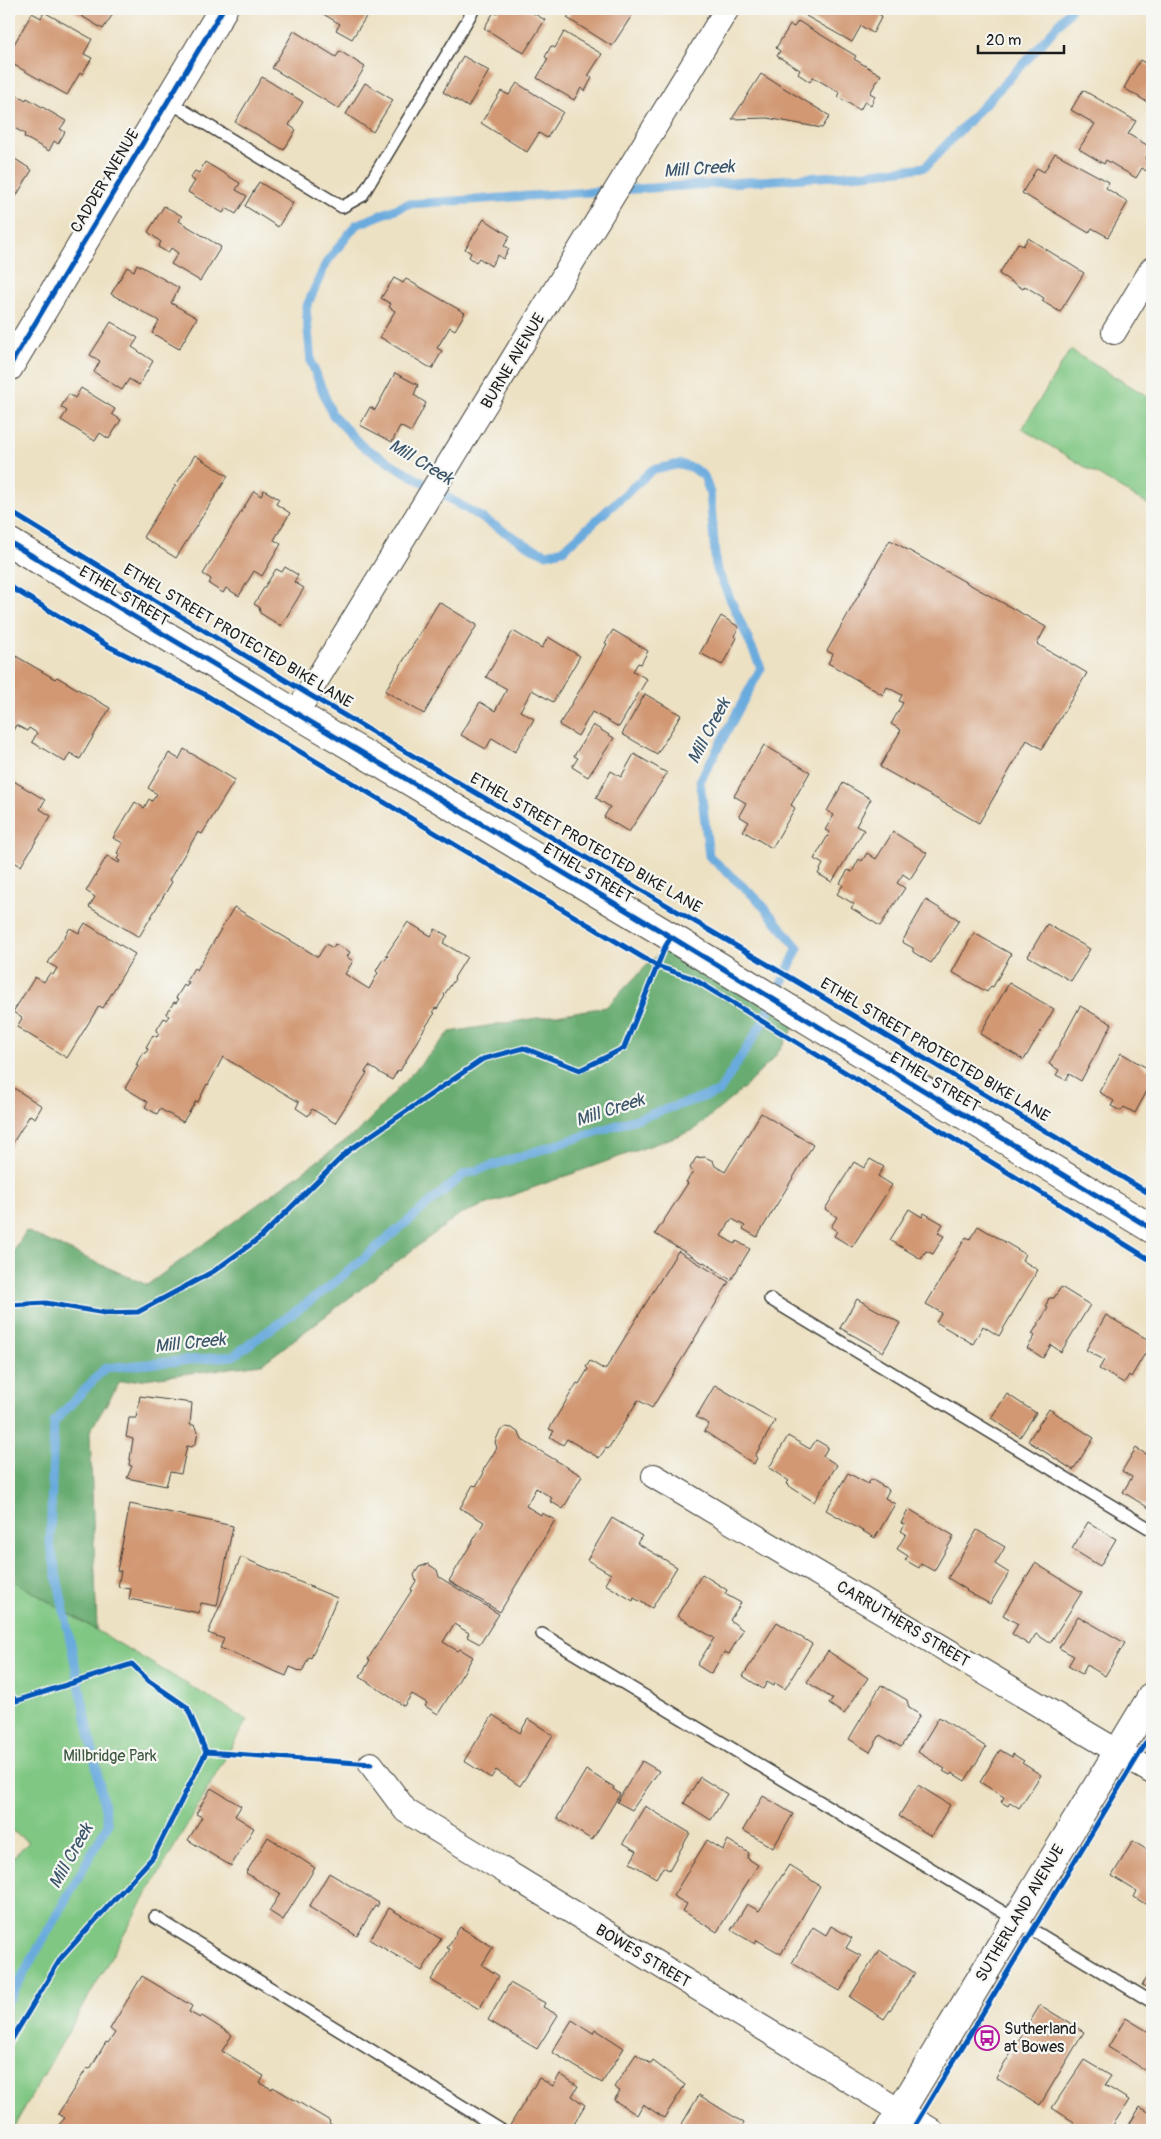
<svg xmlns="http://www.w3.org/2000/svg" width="1161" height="2139" font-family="Pangolin,sans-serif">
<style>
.green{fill:#80c783;stroke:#4e7250}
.forest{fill:#68ac71;stroke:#426446}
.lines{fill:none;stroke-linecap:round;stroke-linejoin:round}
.stream{stroke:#6aabde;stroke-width:9}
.building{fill:#d19873}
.service-casing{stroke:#3b3a35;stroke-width:14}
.minor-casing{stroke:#3b3a35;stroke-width:26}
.tertiary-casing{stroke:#3b3a35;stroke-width:30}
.secondary-casing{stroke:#3b3a35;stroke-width:30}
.service{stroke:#fff;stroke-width:11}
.minor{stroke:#fff;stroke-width:24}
.tertiary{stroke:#fff;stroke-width:28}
.secondary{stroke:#fff;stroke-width:28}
.cycleway-casing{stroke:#f6f6f2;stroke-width:8}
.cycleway{stroke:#0057b8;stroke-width:5}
.labels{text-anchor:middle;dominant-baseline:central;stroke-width:4.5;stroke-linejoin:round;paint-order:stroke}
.street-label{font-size:16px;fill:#1c1c1c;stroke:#f6f6f2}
.park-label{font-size:16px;fill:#3f5840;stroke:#f6f6f2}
.poi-label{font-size:16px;fill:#1c1c1c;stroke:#f6f6f2;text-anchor:start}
.water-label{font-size:18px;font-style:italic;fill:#3b556a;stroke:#f6f6f2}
</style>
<rect width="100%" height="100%" fill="#f6f6f2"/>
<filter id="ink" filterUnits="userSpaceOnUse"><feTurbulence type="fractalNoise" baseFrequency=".02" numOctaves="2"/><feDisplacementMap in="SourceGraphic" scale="10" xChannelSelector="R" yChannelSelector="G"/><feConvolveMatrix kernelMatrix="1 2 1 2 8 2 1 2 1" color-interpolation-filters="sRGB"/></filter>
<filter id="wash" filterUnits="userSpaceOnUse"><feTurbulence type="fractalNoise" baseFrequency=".0096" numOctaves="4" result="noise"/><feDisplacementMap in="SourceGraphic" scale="20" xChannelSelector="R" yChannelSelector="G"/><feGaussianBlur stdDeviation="1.12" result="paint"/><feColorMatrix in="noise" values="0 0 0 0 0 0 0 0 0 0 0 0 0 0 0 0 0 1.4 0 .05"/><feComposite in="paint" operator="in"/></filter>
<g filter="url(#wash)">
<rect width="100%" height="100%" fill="#ede1c3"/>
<path class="green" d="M1070 350 1152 399V507L1022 429Z
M9 1578 247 1720 12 2130H9V1861L29 1842 9 1829Z"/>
<path class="forest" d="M665 947 797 1023 774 1058 745 1087 694 1130 460 1214 262 1364 120 1382 90 1431 97 1630 9 1578V1259L26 1231 147 1285 360 1130 450 1032 606 1007Z"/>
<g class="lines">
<path class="stream" d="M9 2000 108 1824 50 1543 54 1422 105 1368 233 1356 328 1288 463 1175 719 1092 763 1022 798 948 758 900 709 856 700 781 761 668 716 567 710 493 704 476 693 468 680 464 652 470 563 550 547 554 532 548 362 446 332 414 311 362 306 308 326 263 356 225 408 204 865 174 925 167 1040 46 1071 9"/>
</g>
<g id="blocks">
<path class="building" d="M70 9H109L108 11 113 14 103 29Z
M315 9H371L352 39 336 30 340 24Z
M500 9H526L545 20 524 53 484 28 494 12 497 14Z
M573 9H636L612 46 567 18Z
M810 9H869L882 16 873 33 861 26 852 42 806 16Z
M44 12 92 39 84 54 92 58 82 74 80 73 67 95 9 62V53L32 13 41 18Z
M798 21 856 56 854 59 881 75 870 93 875 96 871 105 865 101 860 110 838 97 840 93 813 77 810 82 798 74 800 70 777 56 780 51 776 48 790 25 794 27Z
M294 31 336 57 340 51 365 67 339 109 272 68Z
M564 32 602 54 588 76 592 78 585 91 581 88 574 100 537 78 548 59 545 57 551 46 555 48Z
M463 56 489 71 468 107 443 92Z
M1140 60 1152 67V105L1124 88Z
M761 74 830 116 822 128 767 118 732 119Z
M262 77 303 102 289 125 296 130 284 150 235 122Z
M365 83 393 100 373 132 346 114Z
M517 83 563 112 547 138 539 133 527 152 481 123 501 91 509 95Z
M1083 90 1136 121 1128 134 1152 148 1146 158 1151 161 1146 171 1142 168 1136 178 1106 160 1104 164 1079 149 1095 124 1071 110Z
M13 93 26 100 27 98 66 121 60 129 65 132 58 144 54 141 49 151 24 137 25 134 9 125V100Z
M1055 153 1109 182 1106 188 1128 202 1108 237 1092 228 1089 233 1022 193 1037 168 1044 172Z
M9 155 32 170 9 208Z
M205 162 240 183 236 190 247 196 236 214 226 208 223 213 188 192 195 181 190 178 195 171 199 173Z
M259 182 293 203 278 227 245 206Z
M164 206 182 216 179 221 221 247 200 281 171 264 178 253 171 248 168 253 158 247 161 242 148 232Z
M484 219 510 236 504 246 509 249 503 259 498 255 491 266 479 258 476 262 469 257 471 253 465 249Z
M1028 238 1084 273 1060 312 1042 301 1044 298 1025 286 1023 289 999 274 1018 243 1023 246Z
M137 264 179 288 171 303 197 318 179 349 152 333 159 321 111 294 127 267 134 271Z
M394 278 403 283 406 279 465 313 455 330 450 327 437 348 442 351 432 369 380 337 395 311 389 307 391 304 381 298Z
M111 322 138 338 132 347 153 361 139 385 129 379 122 390 94 372 100 361 90 355Z
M395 373 418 385 414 395 426 403 411 432 400 426 392 442 360 425 370 407 375 410Z
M81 388 115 409 112 414 121 420 109 439 100 433 95 441 61 420 67 411 61 407 69 394 75 398Z
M195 455 228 476 176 558 143 537Z
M264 490 279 499 276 504 290 513 274 540 281 544 262 576 254 571 239 596 226 588 223 593 209 584 211 579 203 574 254 491 261 496Z
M890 540 1046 627 1037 644 1087 673 1042 749 1027 740 979 823 880 767 901 730 891 724 903 703 899 701 902 695 887 687 883 695 828 663 833 654 827 651Z
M285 567 298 575 294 582 304 588 281 626 260 613 259 607 254 604 276 569 282 572Z
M439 602 477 625 424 714 385 691Z
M721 616 739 627 734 636 737 638 722 665 700 653Z
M613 630 648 651 641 664 638 663 633 671 647 679 619 727 592 712 578 736 559 725 607 644 605 643Z
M513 631 542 648 548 637 580 656 553 702 532 690 520 711 534 719 515 752 492 738 486 749 461 735 480 702 495 711 507 689 486 677Z
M9 652 55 679 57 677 110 708 80 759 70 753 65 762 32 742 37 733 29 728 27 731 16 725 11 734 9 733Z
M645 694 681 715 657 754 622 734Z
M593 725 614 738 588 777 572 767 578 758 574 756Z
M764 745 810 772 791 805 795 808 772 848 743 831 749 822 739 816 746 803 734 796Z
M184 749 235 780 202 834 198 832 169 880 172 882 139 937 89 907 95 897 86 891 107 856 119 863 120 861 117 859 120 854 117 853 123 843 113 838 135 802 144 808 149 799 152 801 157 794 148 788 169 753 179 759Z
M634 754 667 773 629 832 604 817 610 807 596 798 611 771 621 777Z
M12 780 45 800 40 809 51 816 21 866 9 859V786Z
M843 783 871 799 856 826 864 830 832 882 818 874 823 864 814 859 830 832 825 830 834 815 827 811Z
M893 832 927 853 910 879 903 874 897 883 905 888 880 926 851 908 854 904 837 894 843 885 840 883 848 870 852 872 859 859 862 861 867 853 876 859Z
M926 900 959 920 931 963 913 952V948L902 942Z
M234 907 318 957 326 944 333 948 335 944 350 952 347 957 353 961 345 974 369 989 378 973 376 971 383 959 385 960 388 956 386 955 408 922 431 936 435 929 448 936 443 943 467 957 454 978 455 979 444 995 445 996 437 1009 435 1008 433 1012 435 1013 424 1029 400 1071 398 1070 392 1080 369 1066 365 1072 367 1073 335 1123 312 1109 308 1116 296 1108 299 1102 223 1057 208 1085 207 1084 198 1102 196 1101 183 1122 160 1109 157 1114 145 1107 148 1102 125 1088 138 1066 136 1065 143 1052 145 1054 148 1049 146 1047 153 1035 157 1037 159 1033 156 1031 164 1018 166 1020 169 1016 166 1014 174 1002 176 1003 179 999 176 998 184 985 186 987 189 982 186 981 194 968 197 970Z
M85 923 135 954 103 1008 99 1006 67 1058 17 1027 22 1018 13 1012 35 977 44 982 50 973 53 975 57 968 48 963 70 928 79 933Z
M1047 924 1090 949 1071 981 1028 956Z
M974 933 1011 954 993 987 991 986 987 992 952 972Z
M1009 983 1054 1009 1024 1060 980 1034Z
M1080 1006 1112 1024 1081 1081 1069 1074 1066 1080 1056 1075 1059 1070 1049 1064Z
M1121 1053 1152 1071V1082L1135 1113 1124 1107 1121 1111 1111 1106 1114 1101 1099 1092Z
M9 1085 42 1106 35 1118 30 1115 9 1149Z
M761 1113 813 1145 757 1237 743 1229 745 1226 732 1219 721 1236 735 1244 737 1241 750 1249 731 1280 704 1262 703 1263 655 1234 688 1183 686 1182 693 1172 690 1168 696 1158 705 1157 713 1161 715 1166 725 1172Z
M870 1159 884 1167 878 1176 892 1185 852 1247 834 1236 837 1231 831 1227 837 1217 825 1209 854 1162 864 1168Z
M909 1209 922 1217 924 1213 943 1224 938 1233 944 1236 933 1254 926 1251 921 1259 890 1240Z
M978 1226 1025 1254 1022 1260 1038 1270 999 1336 983 1326 973 1344 936 1322 942 1313 926 1304 966 1237 970 1239Z
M678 1251 729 1282 652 1408 638 1400 608 1449 606 1448 599 1458 567 1439 563 1445 550 1437 554 1431 549 1429 577 1383 579 1384 588 1369 586 1367 590 1361 605 1370Z
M1061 1287 1090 1305 1061 1352 1051 1345 1043 1358 1027 1348 1035 1336 1032 1334 1048 1308 1046 1305 1049 1298H1054Z
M857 1299 900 1323 883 1352 840 1328Z
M1106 1315 1152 1342 1131 1377 1129 1375 1124 1383 1099 1369 1104 1360 1086 1350Z
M715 1385 775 1421 755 1456 757 1458 754 1464 704 1431 709 1424 696 1417Z
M1007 1394 1036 1413 1020 1437 991 1418Z
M140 1396 192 1403 190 1425H194L198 1431 196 1442 192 1447 187 1446 181 1474 170 1472 166 1486 127 1478 132 1466 129 1465 133 1439 126 1437 129 1418H136Z
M1049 1409 1094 1438 1073 1470 1028 1441Z
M506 1427 512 1428 519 1433 522 1440 582 1476 563 1509 550 1501 552 1498 536 1488 526 1506 541 1515 542 1513 555 1520 500 1612 449 1581 484 1522 460 1508 473 1485 476 1486 484 1473 482 1472 497 1448 495 1442 500 1431Z
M788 1436 810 1449 816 1440 828 1447 823 1456 837 1465 814 1502 786 1484 789 1481 769 1468Z
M1152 1444V1510L1123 1492 1132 1477 1122 1471 1136 1448 1146 1454Z
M848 1473 868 1484 871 1479 889 1490 885 1498 895 1504 875 1538 826 1510Z
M130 1504 233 1526 217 1606 201 1603 199 1613 129 1599 131 1589 118 1587 121 1571H117Z
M909 1509 954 1536 934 1571 921 1564 919 1568 905 1560 908 1556 897 1549 906 1534 901 1531 905 1525 901 1523Z
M612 1518 642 1536 637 1543 677 1567 652 1608 634 1598 633 1601 605 1584 611 1574 587 1560Z
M1088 1522 1116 1539 1100 1566 1072 1549Z
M977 1530 1005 1547 995 1564 1009 1573 990 1604 966 1591 967 1590 948 1578Z
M241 1557 337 1598 311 1658 309 1657 302 1672 290 1667 286 1676 220 1648 224 1639 208 1633Z
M1035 1563 1082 1592 1050 1643 1036 1634 1029 1645 1012 1634 1018 1624 1003 1615Z
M428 1564 437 1570 439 1577 499 1614 480 1644 467 1637 469 1633 454 1624 443 1642 458 1651 460 1649 473 1657 438 1714 425 1706 427 1703 412 1694 404 1706 360 1677 370 1660 368 1659 412 1590 411 1589 416 1581 414 1575 419 1567Z
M702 1574 727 1590 725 1594 741 1603 730 1620 743 1630 729 1654 724 1652 711 1674 697 1665 714 1638 677 1616Z
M1078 1616 1125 1643 1105 1676 1087 1665 1082 1674 1068 1666 1074 1656 1059 1648Z
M777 1622 812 1644 785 1689 775 1683 774 1686 767 1682 763 1689 743 1676Z
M828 1651 868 1678 844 1714 829 1704 833 1699 807 1682Z
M881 1685 907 1700 909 1708 920 1715 901 1747 880 1735 870 1752 849 1739Z
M493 1715 520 1733 528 1719 553 1735 520 1786 496 1770 491 1778 464 1761Z
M939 1717 986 1747 965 1781 952 1773 950 1775 943 1771 945 1769 918 1752Z
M1000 1750 1012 1757 1013 1754 1024 1761 1022 1763 1041 1775 1019 1808 1010 1802 1008 1806 1001 1802 1004 1797 980 1782Z
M642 1761 659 1771 632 1810 617 1802Z
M586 1770 614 1787 613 1789 620 1794 592 1840 557 1818Z
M700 1777 727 1794 711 1820 684 1803Z
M918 1785 950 1805 931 1836 899 1816Z
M211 1788 241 1806 235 1816 254 1828 231 1866 188 1840 202 1817 196 1814Z
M763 1796 793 1814 773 1848 743 1830Z
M645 1806 690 1833 669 1870 663 1867 656 1878 630 1863 637 1851 623 1843Z
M268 1837 315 1868 283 1920 269 1911 280 1894 246 1873Z
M707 1840 723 1850 728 1840 749 1853 747 1858 758 1865 717 1932 683 1911 687 1904 673 1896Z
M1133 1841 1152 1853V1899L1151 1898 1147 1905 1134 1897 1137 1891 1112 1876Z
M789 1865 820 1886 781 1954 757 1940 755 1944 731 1930 747 1904 759 1911Z
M329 1873 379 1903 377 1907 375 1906 357 1936 309 1907Z
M389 1908 441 1939 422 1971 370 1940Z
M831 1926 852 1938 846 1948 861 1956 840 1991 792 1963 813 1927 826 1935Z
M460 1927 493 1947 482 1965 499 1976 479 2009 431 1980 450 1949 447 1948Z
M879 1950 915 1973 884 2019 850 1997Z
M1152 1967V1991L1142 1985Z
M142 1976 192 2006 189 2012 200 2018 202 2016 232 2035 222 2051 264 2076 260 2083 272 2089 273 2087 330 2121 329 2123 340 2130 343 2124 354 2130H54L65 2118 58 2114 87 2068 90 2069 106 2042 108 2043 115 2033 110 2029Z
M510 1983 545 2003 543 2007 558 2015 537 2049 488 2020Z
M1040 2005 1084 2032 1040 2105 996 2078Z
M1126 2018 1152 2034V2074L1108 2047Z
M572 2020 593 2033 595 2029 624 2048 602 2083 552 2052Z
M636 2054 651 2064 653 2061 685 2085 664 2118 643 2104 637 2115 614 2100 620 2091 614 2087Z
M1084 2060 1111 2076 1105 2085 1129 2100 1110 2130H1081L1072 2125 1074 2122 1052 2108Z
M560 2074 578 2086 572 2096 585 2105 570 2130H514L509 2127 539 2078 553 2086Z
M699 2095 744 2123 740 2130H682L679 2129Z
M1140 2107 1152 2114V2130H1126Z"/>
</g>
</g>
<g filter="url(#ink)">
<use href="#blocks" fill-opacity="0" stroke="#3b3a35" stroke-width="1"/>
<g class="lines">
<defs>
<path id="service" d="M168 101 342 207 362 196 474 9
M770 1299 1152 1530
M542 1634 1152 2002
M155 1917 501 2130"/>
<path id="minor" d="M1114 332 1152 269
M297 712 727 9
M654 1476 1152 1772
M371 1764 406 1811 931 2130"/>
<path id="tertiary" d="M9 542 671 937 1152 1229
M889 2130 1152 1696"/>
<path id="secondary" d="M9 367 223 9"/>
</defs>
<use href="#service" class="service-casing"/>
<use href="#minor" class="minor-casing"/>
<use href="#tertiary" class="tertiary-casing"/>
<use href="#secondary" class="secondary-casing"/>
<use href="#service" class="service"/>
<use href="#minor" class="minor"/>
<use href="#tertiary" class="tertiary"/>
<use href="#secondary" class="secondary"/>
<defs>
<path id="cycleway" d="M9 367 223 9
M9 511 308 694 794 980 1152 1195
M9 542 671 937 1152 1229
M9 586 108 646 204 694 657 966 692 978 1152 1261
M9 1305 46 1303 105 1313 138 1312 214 1271 261 1237 348 1151 483 1059 524 1048 580 1070 624 1048 665 947 671 937
M9 1692 16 1701 132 1664 149 1681 187 1707 206 1752 153 1857 61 1958 9 2044
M206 1752 371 1764
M912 2130 1152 1733"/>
</defs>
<use href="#cycleway" class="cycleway-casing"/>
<use href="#cycleway" class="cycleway"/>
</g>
</g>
<defs>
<symbol id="bus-ring" viewBox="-11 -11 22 22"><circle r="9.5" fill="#f6f6f2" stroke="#b5179e" stroke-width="1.5"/><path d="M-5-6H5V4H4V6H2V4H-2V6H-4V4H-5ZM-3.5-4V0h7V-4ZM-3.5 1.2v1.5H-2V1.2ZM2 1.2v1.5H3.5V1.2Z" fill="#b5179e"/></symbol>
</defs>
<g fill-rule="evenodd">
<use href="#bus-ring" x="973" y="2024" width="28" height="28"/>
</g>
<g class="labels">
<g class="street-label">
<text transform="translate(105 181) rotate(-59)">CADDER AVENUE</text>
<text transform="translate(513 361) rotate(-59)">BURNE AVENUE</text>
<text transform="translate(124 596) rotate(31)">ETHEL STREET</text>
<text transform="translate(238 636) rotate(31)">ETHEL STREET PROTECTED BIKE LANE</text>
<text transform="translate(586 843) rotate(30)">ETHEL STREET PROTECTED BIKE LANE</text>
<text transform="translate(588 873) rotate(31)">ETHEL STREET</text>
<text transform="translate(935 1050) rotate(31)">ETHEL STREET PROTECTED BIKE LANE</text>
<text transform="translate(935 1082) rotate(31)">ETHEL STREET</text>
<text transform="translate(903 1624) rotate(31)">CARRUTHERS STREET</text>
<text transform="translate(1020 1913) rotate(-59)">SUTHERLAND AVENUE</text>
<text transform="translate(643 1956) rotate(31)">BOWES STREET</text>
</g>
<g class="park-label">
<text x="110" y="1756">Millbridge Park</text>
</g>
<g class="poi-label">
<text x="1004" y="2029">Sutherland<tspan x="1004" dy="18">at Bowes</tspan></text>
</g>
<g class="water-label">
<text transform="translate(699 169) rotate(-4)">Mill Creek</text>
<text transform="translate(421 462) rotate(31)">Mill Creek</text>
<text transform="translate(709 731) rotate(-62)">Mill Creek</text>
<text transform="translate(610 1110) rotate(-18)">Mill Creek</text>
<text transform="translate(190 1343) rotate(-6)">Mill Creek</text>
<text transform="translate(71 1856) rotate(-61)">Mill Creek</text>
</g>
</g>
<rect width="1161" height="2139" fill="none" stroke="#f6f6f2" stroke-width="30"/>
<path d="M978 45v8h86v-8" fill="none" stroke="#1c1c1c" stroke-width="2.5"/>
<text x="986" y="45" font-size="15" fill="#1c1c1c" stroke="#f6f6f2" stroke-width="4" paint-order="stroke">20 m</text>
</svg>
